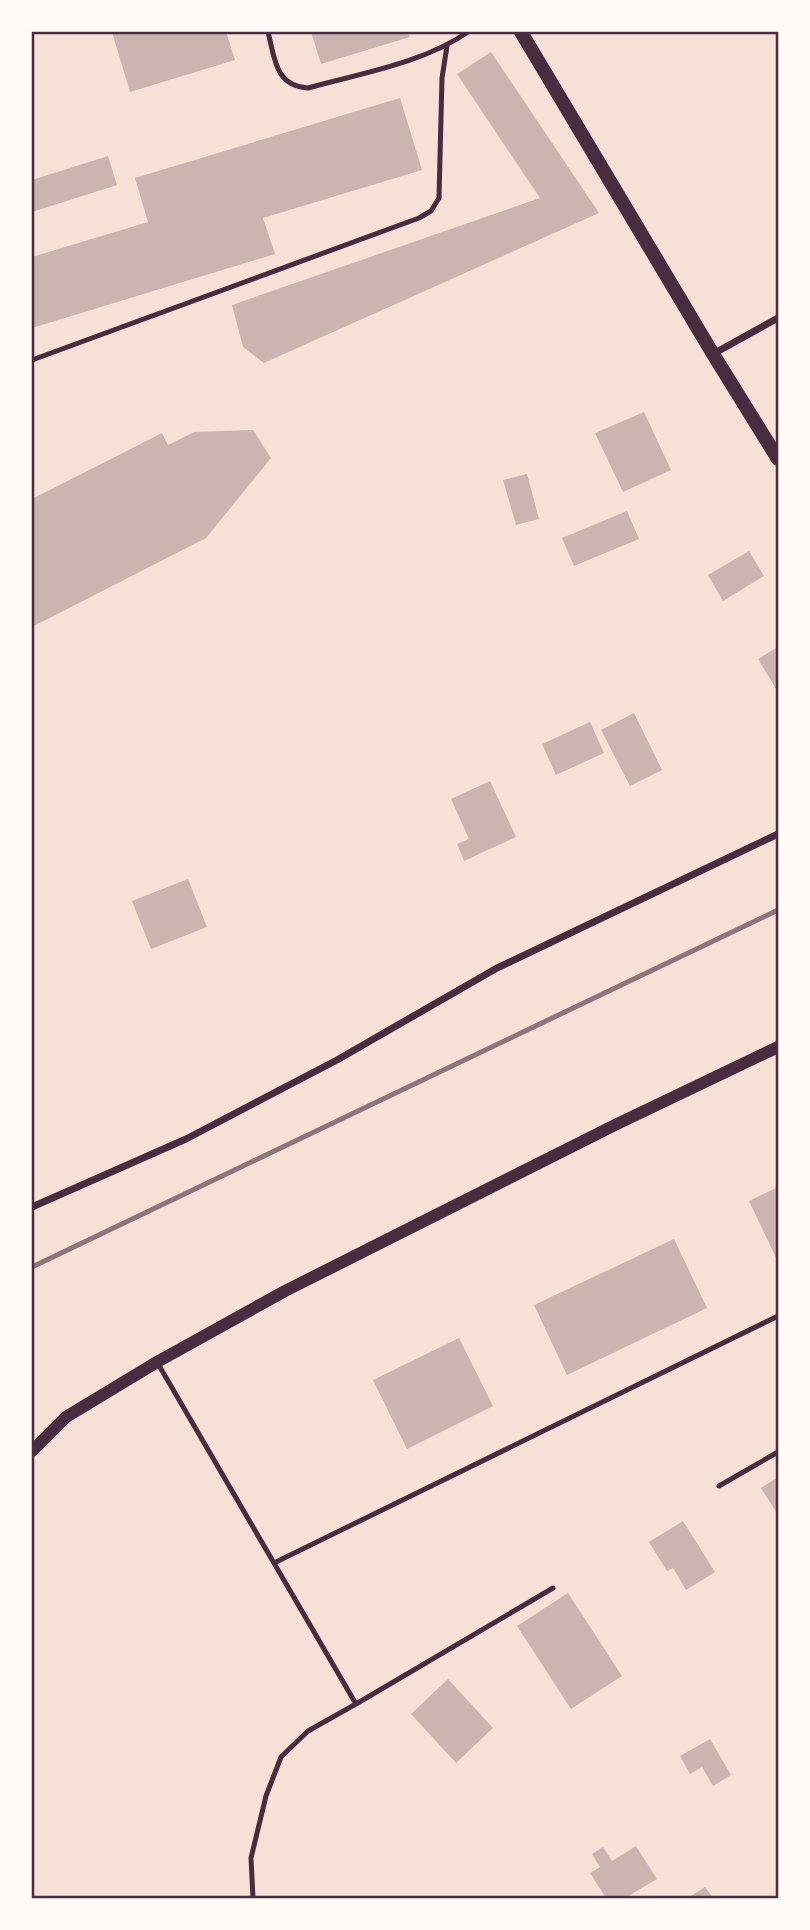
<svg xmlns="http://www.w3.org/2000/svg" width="810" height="1930" font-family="'Sofia Sans Condensed',sans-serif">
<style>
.building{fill:#ccb4b1}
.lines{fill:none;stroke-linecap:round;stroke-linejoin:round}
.service{stroke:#4a2c40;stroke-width:5}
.minor{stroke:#4a2c40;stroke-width:7}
.tertiary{stroke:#4a2c40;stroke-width:12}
.secondary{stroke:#4a2c40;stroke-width:14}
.rail{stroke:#8f747c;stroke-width:5}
.neatline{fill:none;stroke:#4a2c40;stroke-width:2.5}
</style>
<rect width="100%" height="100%" fill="#f7e1d7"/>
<path class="building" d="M112 32H226L235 60 130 92Z
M311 32H408L410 37 321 64Z
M491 52 599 213 264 363 243 347 232 305 540 198 457 74Z
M400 98 422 170 263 218 275 254 32 328V257L148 222 135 178Z
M108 156 117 185 32 212V180Z
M644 412 671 470 623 492 595 433Z
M253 430 271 458 206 538 32 627V499L162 433 168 445 194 432Z
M527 474 539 519 516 525 503 480Z
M627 511 639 539 574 566 562 538Z
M749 551 764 576 723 601 708 575Z
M778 647V692L758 659Z
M634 713 662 770 630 786 601 730Z
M590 722 604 753 556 775 542 744Z
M490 781 516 837 464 861 457 844 469 839 451 799Z
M188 879 207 927 151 949 132 901Z
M778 1187V1262L749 1201Z
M674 1239 707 1308 567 1375 534 1305Z
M459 1338 493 1406 407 1449 373 1380Z
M778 1477V1515L761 1488Z
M683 1521 715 1572 686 1590 673 1568 667 1571 649 1542Z
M568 1593 622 1676 571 1709 517 1626Z
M448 1679 493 1728 456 1763 411 1714Z
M710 1739 731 1775 713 1786 702 1767 690 1774 680 1756Z
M636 1846 657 1879 625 1898H606L590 1873 600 1867 592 1854 603 1847 612 1861Z
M705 1887 713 1898H688Z"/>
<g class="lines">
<path class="service" d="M268 32C275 59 275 86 308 88 362 73 421 64 468 32
M32 360 419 218 431 211 439 198 442 78 447 46
M157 1362 356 1704 553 1588
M719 1486 778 1452
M274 1563 778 1316
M253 1898 251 1858 266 1796 281 1757 308 1731 356 1704"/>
<path class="minor" d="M713 354 778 318
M32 1207 186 1139 337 1060 497 968 778 834"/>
<path class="tertiary" d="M32 1451 66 1417 157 1362 285 1291 615 1125 778 1047"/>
<path class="secondary" d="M521 32 713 354 778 459"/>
<path class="rail" d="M32 1267 778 910"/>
</g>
<rect width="810" height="1930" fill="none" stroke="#fffaf5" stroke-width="66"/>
<rect x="33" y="33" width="744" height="1864" class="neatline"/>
</svg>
